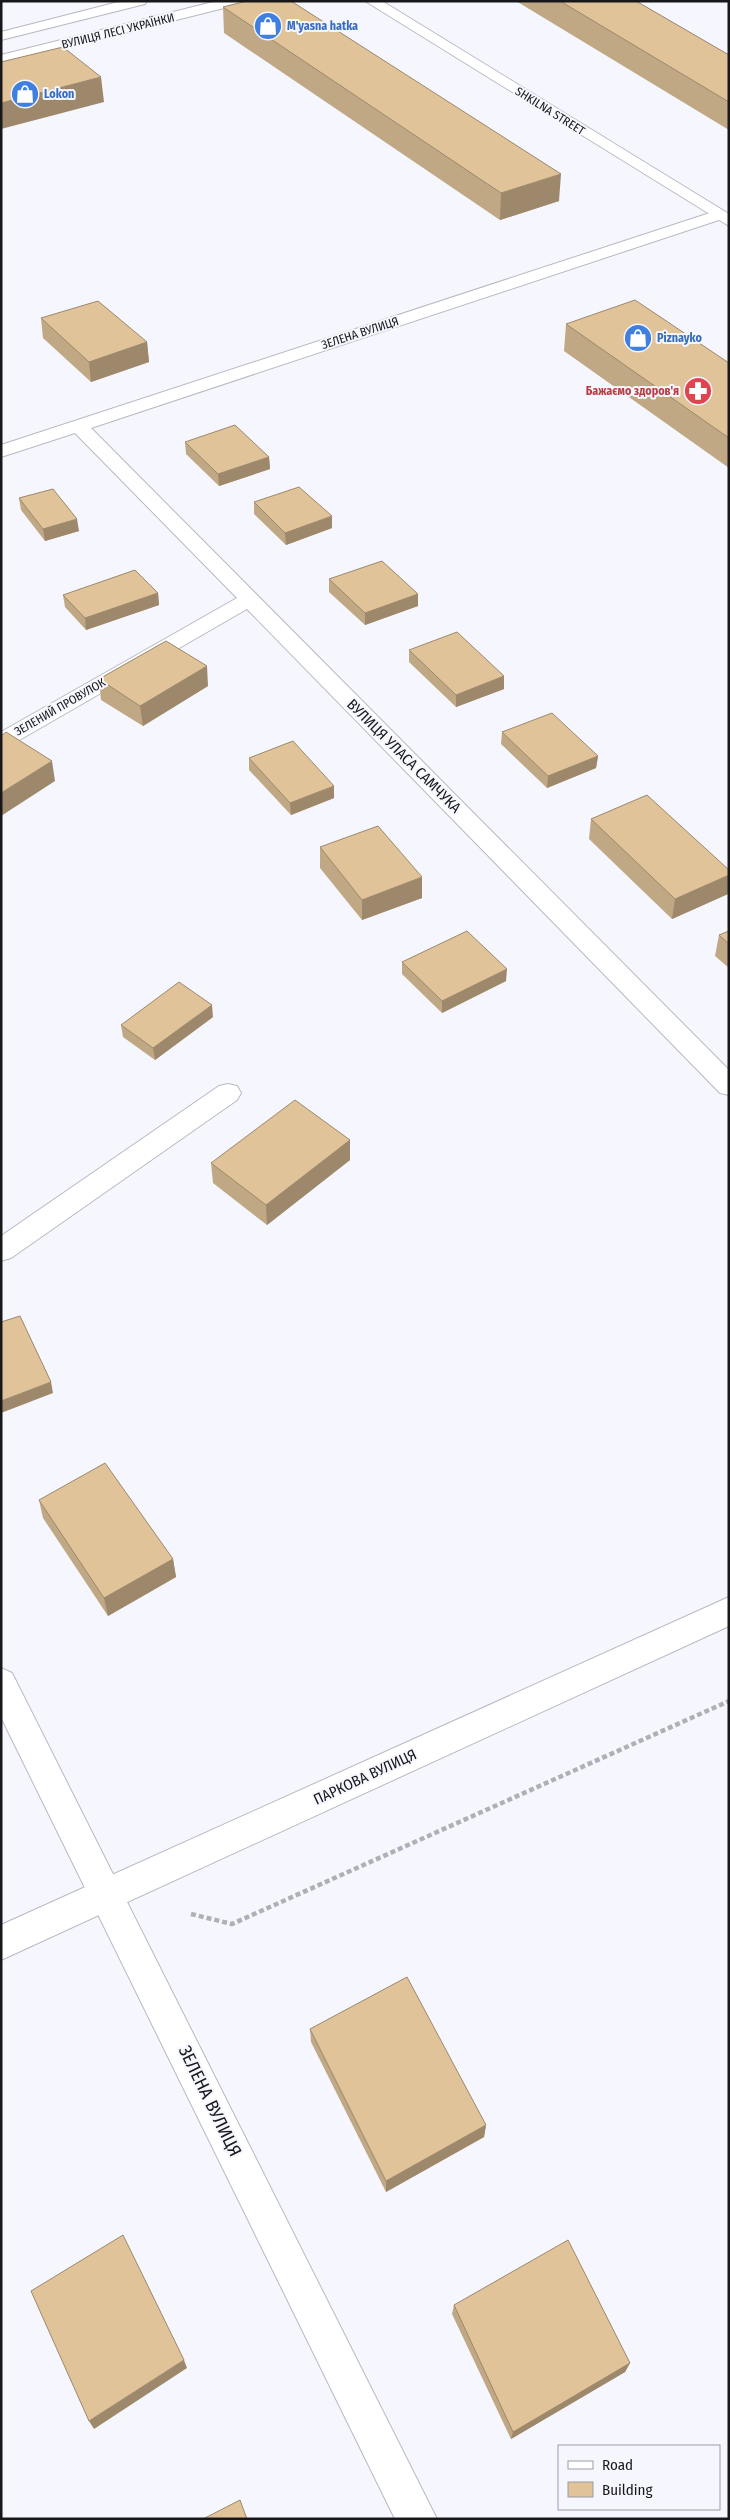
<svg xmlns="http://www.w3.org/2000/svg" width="730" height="2520" font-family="'Fira Sans Condensed',sans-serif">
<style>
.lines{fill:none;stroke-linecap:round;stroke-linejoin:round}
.minor-casing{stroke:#b8b9c2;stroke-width:2}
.tertiary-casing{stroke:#b8b9c2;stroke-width:2}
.secondary-casing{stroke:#b8b9c2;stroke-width:2}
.path{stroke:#afb0b6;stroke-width:4.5;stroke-dasharray:5 3;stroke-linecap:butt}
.minor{fill:#fff;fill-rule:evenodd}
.tertiary{fill:#fff;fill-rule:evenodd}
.secondary{fill:#fff;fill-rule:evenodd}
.wall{fill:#c1a884}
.shaded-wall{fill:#9d886b}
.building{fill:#e0c399;stroke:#9d886b}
.labels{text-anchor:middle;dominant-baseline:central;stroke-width:4;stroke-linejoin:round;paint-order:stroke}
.far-shop-label{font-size:12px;font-weight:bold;fill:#366cbe;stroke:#f5f6fe;text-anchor:start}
.far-street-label{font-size:12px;fill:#18181b;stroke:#f5f6fe}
.far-health-label{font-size:12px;font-weight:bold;fill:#be3a42;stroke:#f5f6fe;text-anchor:end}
.street-label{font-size:15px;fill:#18181b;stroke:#f5f6fe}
.near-street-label{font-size:18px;fill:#18181b;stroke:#f5f6fe}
</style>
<rect width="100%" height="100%" fill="#f5f6fe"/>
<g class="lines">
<defs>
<path id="minor" d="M122 1H147L145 4 1 40V32Z
M217 1H242L240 4 1 64V55Z
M719 210 725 212 727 215 725 218 91 428 729 1070V1095L720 1093 247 609 9 746 1 748V732L237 598 75 433 1 457V445Z
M228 1084 237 1086 241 1093 237 1100 11 1258 1 1261V1236L219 1086Z
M1 1668 12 1673 437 2519H395L1 1717Z"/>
<path id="tertiary" d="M729 1597V1626L1 1960V1925Z"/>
<path id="secondary" d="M365 1H382L729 214V226Z"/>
</defs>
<use href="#minor" class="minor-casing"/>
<use href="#tertiary" class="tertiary-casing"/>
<use href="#secondary" class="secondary-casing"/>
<path class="path" d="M191 1914 232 1924 729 1701"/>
<use href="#minor" class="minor"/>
<use href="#tertiary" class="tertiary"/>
<use href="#secondary" class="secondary"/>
</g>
<path class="wall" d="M516 1H636L729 55V130Z
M223 7 559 201 500 220 224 33Z
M41 318 147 342 149 362 91 382 43 338Z
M566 324 729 363V468L564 351Z
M185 442 269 457 270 469 219 486 186 454Z
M19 498 79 531 45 541 21 510Z
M254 502 332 528 286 545 254 514Z
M329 579 418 606 365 625 329 592Z
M158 593 159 605 86 630 65 607 63 595Z
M409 650 504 689 456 707 409 662Z
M99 679 208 686 143 726 101 700Z
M502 732 598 756 596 768 547 788 501 744Z
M249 758 334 798 291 815 249 770Z
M591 819 728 894 672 919 589 839Z
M320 847 422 898 362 920 320 868Z
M729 931V968L715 956 719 935Z
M402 962 506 981 442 1013 402 974Z
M213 1017 155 1060 123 1037 121 1025Z
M350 1140V1160L267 1225 213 1183 211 1163Z
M39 1500 173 1559 176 1577 108 1616 43 1518Z
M310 2029 486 2125 484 2137 386 2192 311 2042Z
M454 2305 630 2363 625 2372 511 2439 452 2314Z"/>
<path class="shaded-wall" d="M101 77 104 102 1 129V103Z
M561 174 559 201 500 220 501 193Z
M147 342 149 362 91 382 89 362Z
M269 457 270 469 219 486 218 474Z
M332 516V528L286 545 285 533Z
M77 519 79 531 45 541 43 529Z
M158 593 159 605 86 630 85 618Z
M418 594V606L365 625V613Z
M207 666 208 686 143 726 140 706Z
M504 676V689L456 707V695Z
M598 756 596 768 547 788 548 776Z
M52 761 55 781 1 816V793Z
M334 786V798L291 815 290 803Z
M729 875 728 894 672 919 675 899Z
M422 877V898L362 920V900Z
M507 969 506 981 442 1013V1001Z
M212 1005 213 1017 155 1060 153 1048Z
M350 1140V1160L267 1225 266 1205Z
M51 1382 53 1393 1 1413V1401Z
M173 1559 176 1577 108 1616 104 1598Z
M486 2125 484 2137 386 2192V2181Z
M184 2360 187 2368 94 2429 89 2421Z
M630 2363 625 2372 511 2439 513 2432Z"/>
<path class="building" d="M247 1H291L561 174 501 193 223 7Z
M560 1H636L729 55V102Z
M63 47 101 77 1 103V62Z
M635 300 729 363V438L566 324Z
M98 301 147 342 89 362 41 318Z
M235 425 269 457 218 474 185 442Z
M299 487 332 516 285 533 254 502Z
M53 489 77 519 43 529 19 498Z
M382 561 418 594 365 613 329 579Z
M135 570 158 593 85 618 63 595Z
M457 632 504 676 456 695 409 650Z
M166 641 207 666 140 706 99 679Z
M552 713 598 756 548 776 502 732Z
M6 732 52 761 1 793V736Z
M293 741 334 786 290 803 249 758Z
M647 795 729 870V875L675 899 591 819Z
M378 826 422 877 362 900 320 847Z
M467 931 507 969 442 1001 402 962Z
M729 931V944L719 935Z
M179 982 212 1005 153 1048 121 1025Z
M295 1100 350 1140 266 1205 211 1163Z
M20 1316 51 1382 1 1401V1322Z
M105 1463 173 1559 104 1598 39 1500Z
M407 1977 486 2125 386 2181 310 2029Z
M123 2235 184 2360 89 2421 31 2291Z
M568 2240 630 2363 513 2432 454 2305Z
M240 2500 247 2519H203Z"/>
<defs>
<symbol id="shop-disc" viewBox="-11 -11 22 22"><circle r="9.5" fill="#3f7fe0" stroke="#f5f6fe"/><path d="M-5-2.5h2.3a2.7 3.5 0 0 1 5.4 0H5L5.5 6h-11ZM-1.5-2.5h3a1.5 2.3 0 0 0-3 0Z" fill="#fff"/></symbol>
<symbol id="pharmacy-disc" viewBox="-11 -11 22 22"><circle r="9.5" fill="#e0444e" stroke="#f5f6fe"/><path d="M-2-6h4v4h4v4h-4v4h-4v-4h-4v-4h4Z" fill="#fff"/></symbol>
</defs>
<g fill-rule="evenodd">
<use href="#shop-disc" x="252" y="10" width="32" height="32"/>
<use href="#shop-disc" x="9" y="78" width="32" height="32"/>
<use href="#shop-disc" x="622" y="322" width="32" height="32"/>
<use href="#pharmacy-disc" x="682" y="375" width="32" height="32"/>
</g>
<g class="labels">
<g class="far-shop-label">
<text x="287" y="26">M'yasna hatka</text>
<text x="44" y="94">Lokon</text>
<text x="657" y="338">Piznayko</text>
</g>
<g class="far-street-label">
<text transform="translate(118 31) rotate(-14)">ВУЛИЦЯ ЛЕСІ УКРАЇНКИ</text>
<text transform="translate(550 111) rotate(32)">SHKILNA STREET</text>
<text transform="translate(360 333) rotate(-18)">ЗЕЛЕНА ВУЛИЦЯ</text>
<text transform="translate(60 707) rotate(-30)">ЗЕЛЕНИЙ ПРОВУЛОК</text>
</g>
<g class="far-health-label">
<text x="679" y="391">Бажаємо здоров'я</text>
</g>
<g class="street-label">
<text transform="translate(404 756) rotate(45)">ВУЛИЦЯ УЛАСА САМЧУКА</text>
<text transform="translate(365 1777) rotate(-25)">ПАРКОВА ВУЛИЦЯ</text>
</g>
<g class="near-street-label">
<text transform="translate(210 2101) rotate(64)">ЗЕЛЕНА ВУЛИЦЯ</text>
</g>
</g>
<rect width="730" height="2520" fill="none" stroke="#18181b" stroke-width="5"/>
<rect x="558" y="2445" width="162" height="65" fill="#f5f6fe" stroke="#9d9da3"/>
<rect x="568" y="2461" width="25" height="8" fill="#ffffff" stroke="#9d9da3"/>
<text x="602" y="2470" font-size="15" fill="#18181b">Road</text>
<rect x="568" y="2482" width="25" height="15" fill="#e0c399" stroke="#9d9da3"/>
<text x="602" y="2495" font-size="15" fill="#18181b">Building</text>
</svg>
